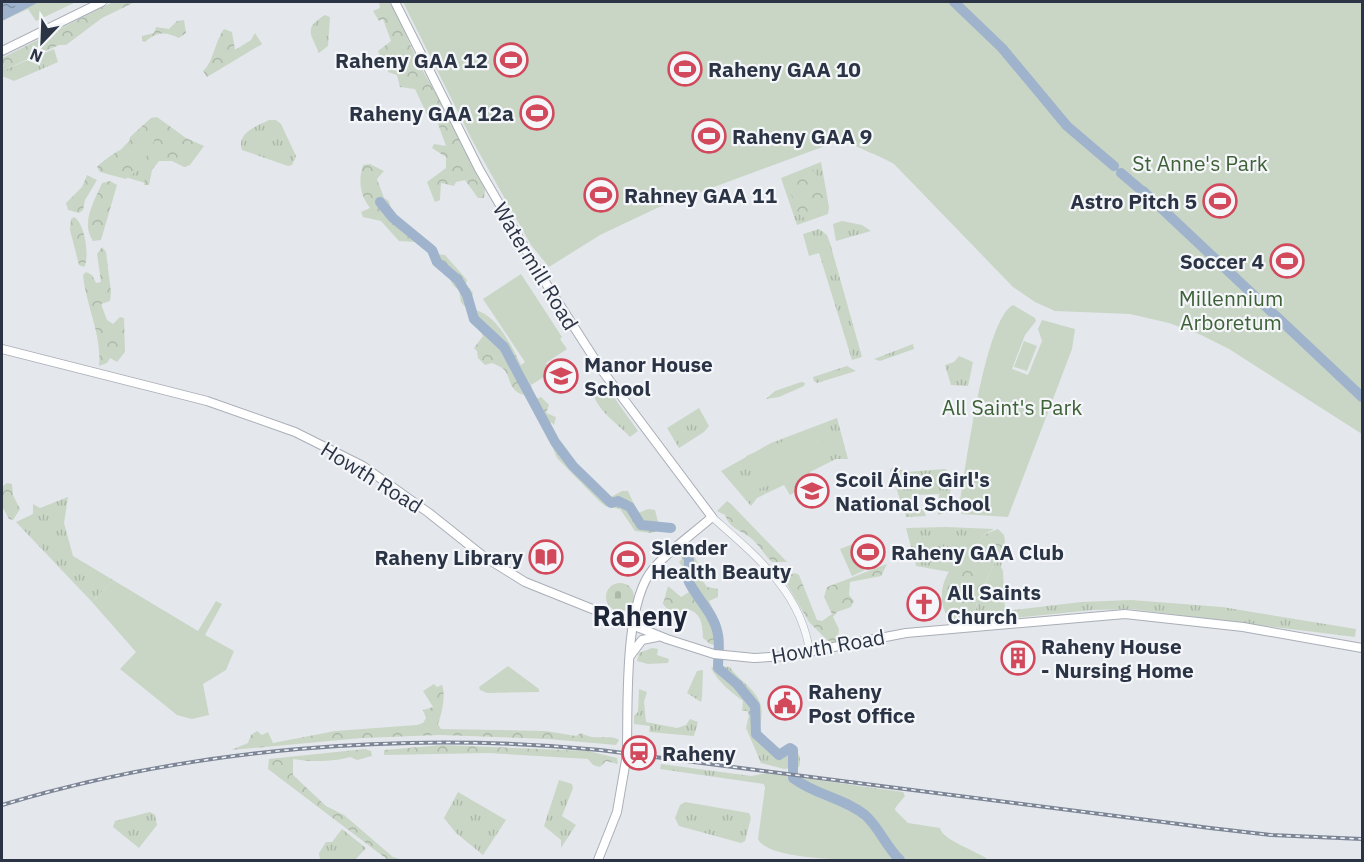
<svg xmlns="http://www.w3.org/2000/svg" width="1364" height="862" font-family="'IBM Plex Sans',sans-serif">
<style>
.grass{fill:url(#grass-tufts)}
.forest{fill:url(#forest-crowns)}
.cemetery{fill:url(#cemetery-stones)}
.green{fill:#c9d6c5}
.water{fill:url(#water-ripples)}
.lines{fill:none;stroke-linecap:round;stroke-linejoin:round}
.river{stroke:#9fb4cc;stroke-width:10}
.tertiary-casing{stroke:#a9aeb7;stroke-width:8}
.secondary-casing{stroke:#a9aeb7;stroke-width:10}
.tertiary{stroke:#f7f8fa;stroke-width:7}
.secondary{stroke:#fff;stroke-width:8}
.rail-casing{stroke:#7d8696;stroke-width:4}
.rail{stroke:#f4f6f9;stroke-width:1.5;stroke-dasharray:4.5;stroke-linecap:butt}
.secondary-bridge-casing{stroke:#a9aeb7;stroke-width:10;stroke-linecap:butt}
.secondary-bridge{stroke:#fff;stroke-width:8}
.labels{text-anchor:middle;dominant-baseline:central;stroke-width:4.5;stroke-linejoin:round;paint-order:stroke}
.poi-label{font-size:21px;font-weight:bold;fill:#2b3445;stroke:#f4f6f9;text-anchor:start}
.park-label{font-size:21px;fill:#3f6138;stroke:#f4f6f9}
.street-label{font-size:21px;fill:#2b3445;stroke:#f4f6f9}
.district-label{font-size:27px;font-weight:bold;fill:#1d2536;stroke:#f4f6f9}
</style>
<defs>
<pattern id="grass-tufts" width="24" height="20" patternUnits="userSpaceOnUse" patternTransform="scale(1.5)"><rect width="24" height="20" fill="#c9d6c5"/><path d="M3 7l-1-3M5 7V3M7 7l1-3M15 17l-1-3M17 17v-4M19 17l1-3" fill="none" stroke="#adb8ab"/></pattern>
<pattern id="forest-crowns" width="20" height="18" patternUnits="userSpaceOnUse" patternTransform="scale(1.5)"><rect width="20" height="18" fill="#c9d6c5"/><path d="M2 6a3 3 0 1 1 6 0M12 15a3 3 0 1 1 6 0" fill="none" stroke="#adb8ab"/></pattern>
<pattern id="cemetery-stones" width="16" height="16" patternUnits="userSpaceOnUse" patternTransform="scale(1.5)"><rect width="16" height="16" fill="#c9d6c5"/><path d="M2 7V4a2 2 0 0 1 4 0v3zM10 15v-3a2 2 0 0 1 4 0v3z" fill="#adb8ab"/></pattern>
<pattern id="water-ripples" width="26" height="14" patternUnits="userSpaceOnUse" patternTransform="scale(1.5)"><rect width="26" height="14" fill="#9fb4cc"/><path d="M2 4q2-2 4 0t4 0M15 11q2-2 4 0t4 0" fill="none" stroke="#8293a7"/></pattern>
</defs>
<rect width="100%" height="100%" fill="#e4e7ec"/>
<path class="grass" d="M325 15 330 17 328 46 319 53C311 34 303 28 325 15Z
M54 49 58 62 14 81 2 76V71Z
M269 120H276L281 124 296 156 292 165 288 166 242 150C236 133 257 126 269 120Z
M152 122 162 130 145 183 103 170 126 144Z
M821 162 829 207 828 214 797 225 781 178Z
M842 221 862 225 871 231 836 241 833 224Z
M819 229 827 235 830 243 862 357 852 360 819 253 809 256 803 234Z
M913 344 914 349 880 361 874 359Z
M959 356 973 362 968 386 951 385 945 365 954 362Z
M847 366 856 371 817 383 814 381 813 377Z
M801 382 805 383 804 386 779 397 766 399 775 391Z
M605 385 638 431 630 437C615 421 600 413 593 394Z
M699 408 709 426 704 432 679 448 667 428Z
M837 418 848 459H836L810 472 814 482 790 495 784 485 757 498 751 506 721 471 771 443Z
M894 466 906 472 945 469 953 475 947 512 938 515 939 494 914 495 915 509H923L926 516 906 517 890 470Z
M68 497 64 523 73 556 113 580 92 602 16 522 33 514V504L40 508Z
M946 527 994 529 983 535 969 563 964 559 957 562 950 572 916 566 906 528Z
M1005 541 1001 567 1003 571 1005 611 1081 602 1131 600 1222 607 1356 629 1355 637 1131 609 1093 610 974 622 977 601Z
M652 648 658 649 657 655 669 659 668 663 648 664 637 661 639 653Z
M715 666 730 667C738 680 755 688 760 703 765 716 757 727 760 741 778 753 771 754 791 747 799 751 802 760 799 767L784 769 761 763 746 728 749 715 747 711H742L743 701C731 692 718 682 711 668Z
M703 670 702 697 701 702 687 693 697 671Z
M639 689 647 692 644 702 646 722 677 728 686 725 690 719 698 722 694 736 649 732 650 726 634 724V716L638 712Z
M661 764 751 776 766 773 903 792 905 796 895 808 767 793 764 784 660 769Z
M559 780 572 784 573 788 562 816 576 825 561 848V840L544 826Z
M458 792 506 820 483 855 456 833 444 818Z
M685 802 749 813 751 818 745 841 741 843 679 826 675 818 680 805Z
M150 812 155 815 157 825 139 848 113 827 115 821Z
M342 829 366 848 355 860H320L319 853 326 842H332Z"/>
<path class="forest" d="M113 2H135L102 18 66 45H59L2 71V58Z
M379 2H391L419 64 463 142 485 189 484 198H478L465 180 456 182 454 186 441 183 440 200 435 202 427 182 446 168V157L432 148 434 144 446 146 437 121H430L415 89 400 87 397 75 388 72 387 64 381 62 378 51 391 41 383 19 379 21 373 11 380 8Z
M184 20 186 33 179 38C165 32 158 31 145 42L142 41V36L154 33 156 27 169 29 177 21Z
M224 29 232 32 235 50 251 40 255 33 262 44 207 77 203 71C213 63 215 41 224 29Z
M157 117 186 138 204 146 190 165 184 167 172 161H159L152 170 149 185H144L147 164 157 131 144 136 138 147 129 145 130 137 151 118Z
M122 149 129 153 132 159 136 156 141 160C141 169 133 174 126 179L100 172 97 167C100 163 117 151 122 149Z
M370 164 384 171 377 179 384 198 389 201 393 215 419 236 415 242 399 241 381 221 363 217 361 212 370 208C360 195 358 181 363 165Z
M812 168 819 182 816 189 823 196 827 210 822 215 806 219 794 211 793 199 785 180Z
M87 175 97 180 85 200 83 210 79 213 68 210 66 203 82 187Z
M110 181 117 185 101 240 93 241C80 223 95 200 102 183Z
M74 217C85 223 90 258 84 267L79 265 70 230 71 219Z
M102 247 106 252 111 292 110 301 101 304 107 320 113 324 120 317 124 318 125 352 117 362 110 358 107 363 99 366C102 334 86 306 83 275L86 272 92 275 96 283 101 282 97 254Z
M436 254 445 255 467 280 466 284 473 293 466 308 461 302 459 290C450 284 452 281 447 273 443 267 436 265 432 258Z
M474 310C503 315 518 363 532 387L525 395C511 393 511 382 506 372 503 367 496 365 492 363L485 365 478 358 477 351 474 348 483 336 471 315Z
M541 397 549 405 546 413 556 417 554 425 551 422 550 426C565 451 585 483 611 497L622 491H628L638 513 648 509 655 510 660 530 651 533 635 531 620 509 605 506 599 501 557 458 542 421 532 406 534 400Z
M7 483 12 484 13 495 20 509 13 520 9 519 2 506V487Z
M727 501 731 504 787 562H772C765 555 760 547 753 540 743 530 731 531 725 515L717 511Z
M998 529 1004 535 1005 541 977 601 974 622 951 620C934 604 942 568 964 559L969 562 983 535Z
M689 548 701 568 698 574 707 587 718 589V597L709 601 720 623 721 646 710 644 703 638C703 624 701 612 686 609L678 614 671 613 663 604 668 586 681 597 689 592C683 584 687 571 679 562L682 559 681 552Z
M887 564 881 576 850 582 849 595 854 601 851 607 837 612 833 617 839 629 837 642 830 643 809 622 785 581 788 575 795 573 799 575 817 620 822 621 832 614 824 597 827 587Z
M434 684 437 687 442 685C446 695 442 713 438 724L441 729 546 731 576 736 581 733C593 741 611 734 619 740L616 745 548 739 440 735 362 738 231 750 248 743 251 735 257 731 262 735 268 732 273 743 335 731 417 725 423 723 426 718 423 710 433 707 423 691Z
M443 745 588 751 617 758 618 764 606 761 600 767 593 765 588 759 488 753 384 755V750Z
M365 749 371 751 372 756 357 760 350 757C334 762 309 762 293 759V775L326 806 344 815 393 857 403 860H388L268 769 269 759Z"/>
<path class="cemetery" d="M606 597a14 14 0 1 1 28 0a14 14 0 1 1-28 0Z"/>
<path class="green" d="M2 2H76L36 21 28 9 2 21Z
M403 2H1362V434L1229 349 1199 334 1169 323 1130 314 1055 311 1035 302 1013 287 894 164C877 154 860 150 844 139L657 208 600 235 549 267 531 245 472 140Z
M521 274 562 337 560 339 567 349 546 363 552 372 531 385 520 366 525 362 483 299Z
M1013 305 1035 318 1036 321 1025 335 1012 369 1028 375 1042 341 1038 329 1042 320 1075 329 1072 349 1008 517 962 514 959 508C965 472 984 320 1013 305Z
M1024 341 1037 346 1027 371 1014 367Z
M817 428 830 461 759 489 746 456Z
M853 544 865 570 852 576 840 549Z
M113 580 198 631 216 601 222 604 205 635 234 651 226 670 203 684 209 715 192 719 177 715 120 669 136 652 92 602Z
M508 666 539 689V692L487 693 480 690 479 687Z
M767 773 898 792 895 810 908 823 940 828C942 840 977 851 989 860H907L901 856 890 860C864 860 768 862 758 839Z"/>
<path class="water" d="M2 2H39L2 21Z"/>
<g class="lines">
<path class="river" d="M954 2 1002 48 1067 126 1114 166
M1121 173 1141 190
M1143 191 1362 397
M380 202 393 218 432 250 437 262 458 280 467 295 474 319 504 347 555 442 573 466 611 503 618 501 630 507 641 525 671 528
M686 551C694 565 683 571 689 582 698 600 715 615 718 635 720 645 718 658 718 668L737 684 755 706 756 734 779 755 790 748 793 750V778C815 795 842 797 865 815 879 827 886 847 900 860"/>
<defs>
<path id="tertiary" d="M712 517C756 556 802 592 810 654"/>
<path id="secondary" d="M395 2 479 169 540 274 601 369 712 517C693 534 669 550 653 569 624 603 628 702 627 746
M2 51 102 2
M2 349 207 401 295 432 363 466 429 513 483 556 525 582 667 639 714 654 754 658 787 656 906 633 1125 614 1243 627 1362 648
M630 656 642 640 657 637
M598 860 617 812 626 760"/>
</defs>
<use href="#tertiary" class="tertiary-casing"/>
<use href="#secondary" class="secondary-casing"/>
<use href="#tertiary" class="tertiary"/>
<use href="#secondary" class="secondary"/>
<defs>
<path id="rail" d="M2 805C190 748 405 731 600 750L1210 828 1271 835 1362 839"/>
</defs>
<use href="#rail" class="rail-casing"/>
<use href="#rail" class="rail"/>
<defs>
<path id="secondary-bridge" d="M626 760 627 746"/>
</defs>
<use href="#secondary-bridge" class="secondary-bridge-casing"/>
<use href="#secondary-bridge" class="secondary-bridge"/>
</g>
<defs>
<symbol id="stadium-ring" viewBox="-11 -11 22 22"><circle r="9.5" fill="#f4f6f9" stroke="#d1495b" stroke-width="1.5"/><path d="M0-5a6.5 5 0 1 0 0 10a6.5 5 0 1 0 0-10ZM-3.5-1.8h7v3.6h-7Z" fill="#d1495b"/></symbol>
<symbol id="school-ring" viewBox="-11 -11 22 22"><circle r="9.5" fill="#f4f6f9" stroke="#d1495b" stroke-width="1.5"/><path d="M0-5L7-2L0 1L-7-2ZM-4 1L0 2.5L4 1V4Q0 6-4 4Z" fill="#d1495b"/></symbol>
<symbol id="library-ring" viewBox="-11 -11 22 22"><circle r="9.5" fill="#f4f6f9" stroke="#d1495b" stroke-width="1.5"/><path d="M-6-4Q-3-5.5-.7-3.5V5Q-3 3-6 4ZM6-4Q3-5.5 .7-3.5V5Q3 3 6 4Z" fill="#d1495b"/></symbol>
<symbol id="church-ring" viewBox="-11 -11 22 22"><circle r="9.5" fill="#f4f6f9" stroke="#d1495b" stroke-width="1.5"/><path d="M-1.2-6h2.4v3.5h3.3v2.4h-3.3V6h-2.4V-.1h-3.3v-2.4h3.3Z" fill="#d1495b"/></symbol>
<symbol id="building-ring" viewBox="-11 -11 22 22"><circle r="9.5" fill="#f4f6f9" stroke="#d1495b" stroke-width="1.5"/><path d="M-4-6H4V6H1V3H-1V6H-4ZM-2.5-4.3h1.7v1.8h-1.7ZM.8-4.3h1.7v1.8H.8ZM-2.5-1h1.7V.8h-1.7ZM.8-1h1.7V.8H.8Z" fill="#d1495b"/></symbol>
<symbol id="civic-ring" viewBox="-11 -11 22 22"><circle r="9.5" fill="#f4f6f9" stroke="#d1495b" stroke-width="1.5"/><path d="M-.6-6.5H3V-4.5H.6V-3L4-1V1h2V6H-6V1h2V-1L-.6-3ZM-1.2 2.5V6h2.4V2.5Z" fill="#d1495b"/></symbol>
<symbol id="station-ring" viewBox="-11 -11 22 22"><circle r="9.5" fill="#f4f6f9" stroke="#d1495b" stroke-width="1.5"/><path d="M-3-6H3Q5-6 5-4V2Q5 4 3 4L4.5 6H3L1.5 4h-3L-3 6H-4.5L-3 4Q-5 4-5 2V-4Q-5-6-3-6ZM-3.5-4v3h7v-3ZM-3.5 1v1.5H-2V1ZM2 1v1.5H3.5V1Z" fill="#d1495b"/></symbol>
</defs>
<g fill-rule="evenodd">
<use href="#stadium-ring" x="492" y="41" width="38" height="38"/>
<use href="#stadium-ring" x="666" y="50" width="38" height="38"/>
<use href="#stadium-ring" x="518" y="94" width="38" height="38"/>
<use href="#stadium-ring" x="690" y="117" width="38" height="38"/>
<use href="#stadium-ring" x="582" y="176" width="38" height="38"/>
<use href="#stadium-ring" x="1201" y="182" width="38" height="38"/>
<use href="#stadium-ring" x="1268" y="242" width="38" height="38"/>
<use href="#school-ring" x="542" y="357" width="38" height="38"/>
<use href="#school-ring" x="793" y="472" width="38" height="38"/>
<use href="#stadium-ring" x="849" y="533" width="38" height="38"/>
<use href="#library-ring" x="527" y="538" width="38" height="38"/>
<use href="#stadium-ring" x="609" y="540" width="38" height="38"/>
<use href="#church-ring" x="905" y="585" width="38" height="38"/>
<use href="#building-ring" x="999" y="639" width="38" height="38"/>
<use href="#civic-ring" x="766" y="684" width="38" height="38"/>
<use href="#station-ring" x="620" y="734" width="38" height="38"/>
</g>
<g class="labels">
<g class="poi-label">
<text x="488" y="60" text-anchor="end">Raheny GAA 12</text>
<text x="708" y="69">Raheny GAA 10</text>
<text x="514" y="113" text-anchor="end">Raheny GAA 12a</text>
<text x="732" y="136">Raheny GAA 9</text>
<text x="624" y="195">Rahney GAA 11</text>
<text x="1197" y="201" text-anchor="end">Astro Pitch 5</text>
<text x="1264" y="261" text-anchor="end">Soccer 4</text>
<text x="584" y="364">Manor House<tspan x="584" dy="24">School</tspan></text>
<text x="835" y="479">Scoil Áine Girl's<tspan x="835" dy="24">National School</tspan></text>
<text x="651" y="547">Slender<tspan x="651" dy="24">Health Beauty</tspan></text>
<text x="891" y="552">Raheny GAA Club</text>
<text x="523" y="557" text-anchor="end">Raheny Library</text>
<text x="947" y="592">All Saints<tspan x="947" dy="24">Church</tspan></text>
<text x="1041" y="646">Raheny House<tspan x="1041" dy="24">- Nursing Home</tspan></text>
<text x="808" y="691">Raheny<tspan x="808" dy="24">Post Office</tspan></text>
<text x="662" y="753">Raheny</text>
</g>
<g class="park-label">
<text x="1200" y="163">St Anne's Park</text>
<text x="1231" y="298">Millennium<tspan x="1231" dy="24">Arboretum</tspan></text>
<text x="1012" y="407">All Saint's Park</text>
</g>
<g class="street-label">
<text transform="translate(536 266) rotate(59)">Watermill Road</text>
<text transform="translate(372 477) rotate(32)">Howth Road</text>
<text transform="translate(828 646) rotate(-10)">Howth Road</text>
</g>
<g class="district-label">
<text x="640" y="615">Raheny</text>
</g>
</g>
<rect width="1364" height="862" fill="none" stroke="#2b3445" stroke-width="6"/>
<g transform="translate(42 42) rotate(203)" stroke="#f4f6f9" stroke-width="4.5" paint-order="stroke">
<path d="M0-4.5L10 22L0 15L-10 22Z" fill="#2b3445"/>
<text y="-9" font-size="16" font-weight="bold" text-anchor="middle" fill="#2b3445">N</text>
</g>
</svg>
